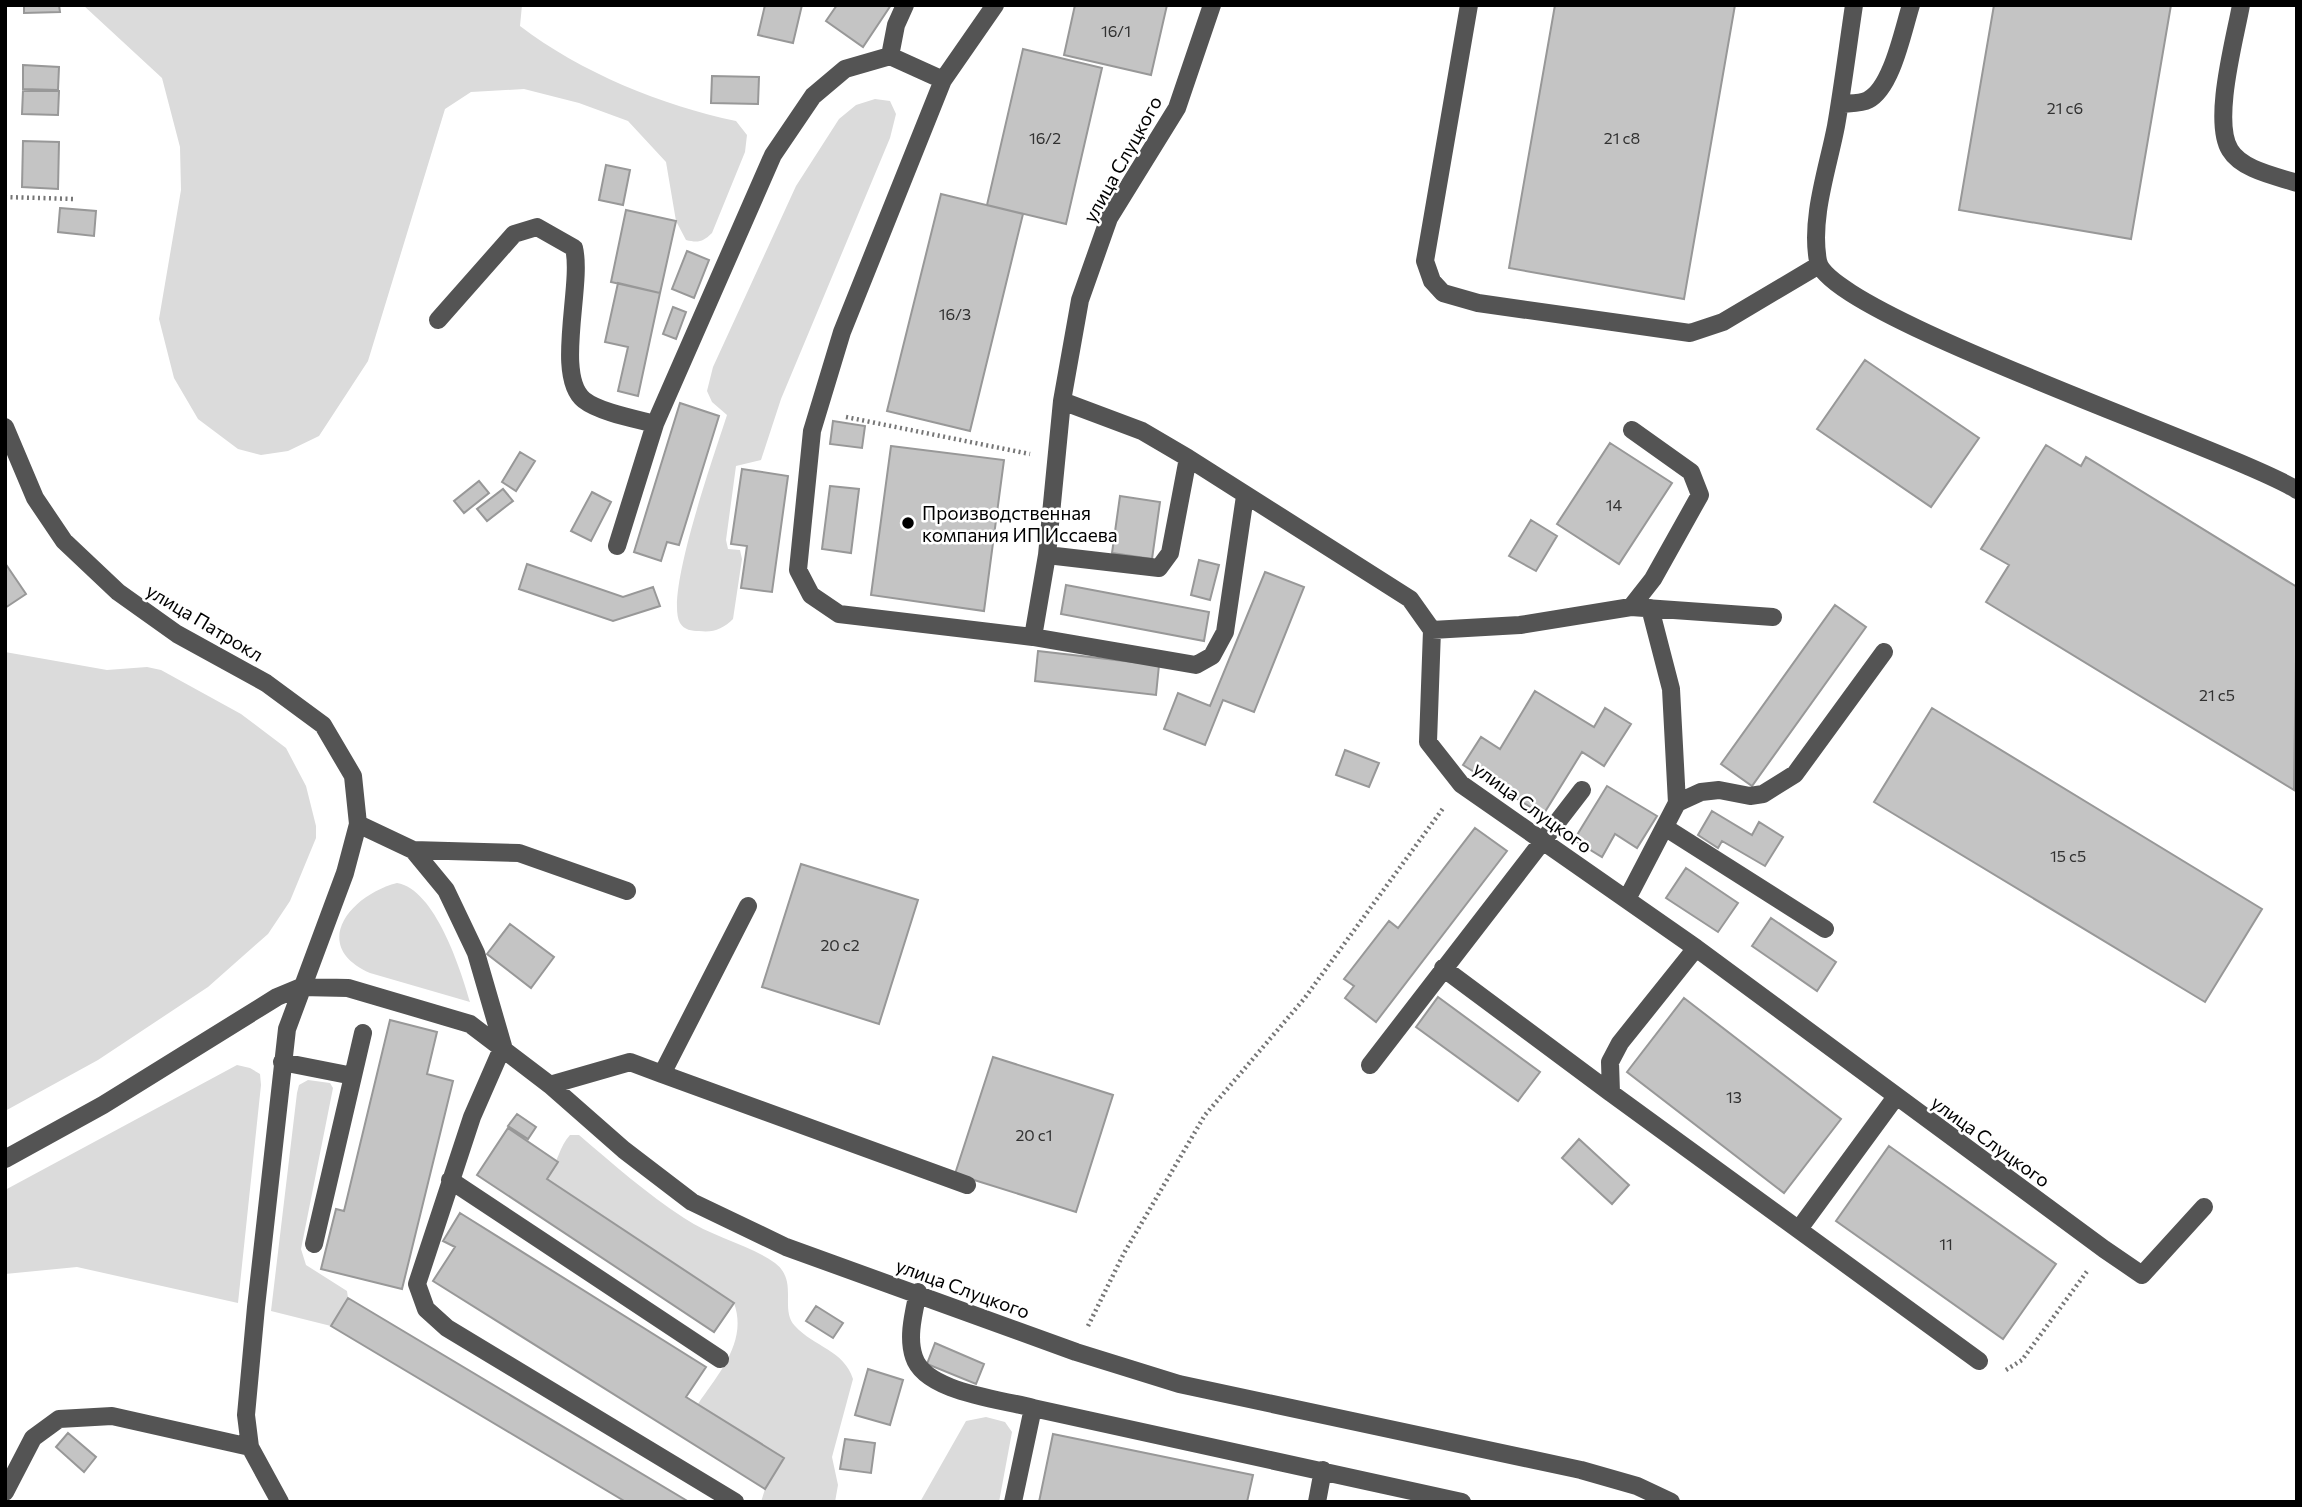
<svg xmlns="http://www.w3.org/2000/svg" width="2302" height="1507" font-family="Commissioner,sans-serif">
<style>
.green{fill:#dbdbdb}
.building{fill:#c4c4c4;stroke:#989898;stroke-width:2}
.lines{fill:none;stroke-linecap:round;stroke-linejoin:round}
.path{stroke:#767676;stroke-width:4.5;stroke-dasharray:2 3.5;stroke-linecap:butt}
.minor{stroke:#545454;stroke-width:18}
.poi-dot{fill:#000;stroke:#fff;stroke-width:2.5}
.labels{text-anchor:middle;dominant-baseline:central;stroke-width:5;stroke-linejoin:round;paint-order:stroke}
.number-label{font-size:16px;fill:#313131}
.street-label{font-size:19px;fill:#000;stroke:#fff}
.poi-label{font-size:19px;fill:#000;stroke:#fff;text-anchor:start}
</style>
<rect width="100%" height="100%" fill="#fff"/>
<path class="green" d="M83 5H522L520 26C580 72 663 106 736 121L747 135 745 152 712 233C703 242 698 243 686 240L676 221 666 162 628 121 579 103 524 89 471 92 445 109 368 361 319 436 288 451 261 455 238 449 198 419 174 378 159 319 181 190 180 147 162 78Z
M875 99 890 101 896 114 890 138 781 399 761 460 736 466 726 540 728 549 740 550 742 559 733 619C723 629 713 633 699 631 692 631 684 630 680 623 664 595 716 450 727 415L712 402 707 391 713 367 796 186 839 119 856 105Z
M5 652 107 670 147 667 161 670 241 714 286 748 306 786 316 826V838L290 901 268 934 208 987 98 1060 5 1111Z
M397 883C435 889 461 970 470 1002L370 973C309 946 350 895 397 883Z
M237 1065 250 1068 260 1074 261 1085 238 1303 77 1267 5 1274V1190Z
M308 1080 330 1083 333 1088 301 1249 306 1265 347 1291 348 1298 331 1326 271 1311 297 1093 299 1085Z
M570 1135H579C613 1164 647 1194 684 1218 712 1237 748 1244 775 1263 799 1281 779 1309 795 1326 814 1347 844 1350 853 1379L832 1457 838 1485 835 1502H761L765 1489 784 1458 698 1404C718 1374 748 1342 734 1303L547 1179C557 1164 560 1145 570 1135Z
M986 1417 1005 1422 1012 1432 999 1502H920L966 1421Z"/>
<path class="building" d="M24 5H59L60 12 24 13Z
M765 5H802L793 43 758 35Z
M837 5H891L863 47 826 21Z
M1075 5H1167L1151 75 1064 55Z
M1555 5H1735L1684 299 1509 268Z
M1994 5H2171L2131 239 1959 210Z
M1023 49 1102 68 1066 224 987 205Z
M23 65 59 67 58 90 23 89Z
M712 76 759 77 758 104 711 103Z
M23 91H59L58 115 22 114Z
M23 141 59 142 58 189 22 187Z
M606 165 630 170 623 205 599 200Z
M941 194 1023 214 970 431 887 411Z
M60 208 96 211 94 236 58 232Z
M626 210 676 221 660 293 611 282Z
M687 251 709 260 694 298 672 289Z
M618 283 660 293 638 396 618 391 628 347 605 342Z
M673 307 686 312 676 339 663 334Z
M1865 360 1979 438 1931 507 1817 429Z
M680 403 719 416 679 545 667 542 661 561 634 552Z
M833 421 865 426 862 448 830 444Z
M1610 443 1672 483 1619 564 1557 524Z
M2046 445 2081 466 2086 457 2297 587 2294 790 1986 602 2009 565 1981 549Z
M891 446 1004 460 984 611 871 595Z
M520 452 535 461 516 491 502 482Z
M742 469 788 476 772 592 741 588 747 546 731 544Z
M479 481 489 493 464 513 454 501Z
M830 486 859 489 851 553 822 549Z
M503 489 513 501 487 521 477 509Z
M592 492 611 502 591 541 571 531Z
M1120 496 1160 502 1152 559 1112 553Z
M1531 520 1557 536 1536 571 1509 556Z
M1199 560 1219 565 1210 600 1191 595Z
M5 563 26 594 5 608Z
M527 564 623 597 653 587 660 606 613 621 519 589Z
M1265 572 1304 587 1254 712 1223 700 1205 745 1164 729 1178 693 1210 706Z
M1066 585 1209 612 1204 641 1061 614Z
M1835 605 1866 627 1752 786 1721 764Z
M1038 651 1159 665 1156 695 1035 681Z
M1535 691 1594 727 1605 708 1631 724 1604 766 1582 752 1543 815 1463 765 1481 737 1500 749Z
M1932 708 2262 909 2205 1002 1874 802Z
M1345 750 1379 763 1369 787 1336 775Z
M1607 786 1657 816 1637 848 1615 834 1602 857 1574 840Z
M1712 811 1752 835 1759 822 1783 837 1765 866 1722 841 1718 848 1698 835Z
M1475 828 1507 851 1376 1022 1345 998 1354 986 1344 979 1389 921 1398 928Z
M801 864 918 900 879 1024 762 987Z
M1686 868 1738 903 1718 932 1666 898Z
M1771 918 1836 962 1817 991 1752 946Z
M510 924 554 957 531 988 487 954Z
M1438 997 1540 1072 1518 1101 1416 1027Z
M1684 998 1841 1119 1784 1193 1627 1072Z
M390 1020 437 1032 427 1074 453 1081 402 1289 321 1269 336 1209 344 1211Z
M993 1057 1113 1095 1076 1212 955 1174Z
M517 1114 536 1127 528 1139 508 1126Z
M508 1128 558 1162 547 1179 734 1303 714 1332 477 1175Z
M1579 1139 1629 1185 1612 1204 1562 1158Z
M1889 1146 2056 1264 2003 1339 1836 1221Z
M460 1213 706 1367 686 1397 784 1458 765 1489 433 1281 455 1247 443 1241Z
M348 1298 689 1502H626L331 1326Z
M816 1306 843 1323 833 1338 806 1321Z
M935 1343 984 1364 976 1384 927 1364Z
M868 1369 903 1380 890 1425 855 1415Z
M68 1433 96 1457 84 1472 56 1447Z
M1053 1434 1253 1475 1247 1502H1039Z
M845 1439 875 1443 871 1473 840 1469Z"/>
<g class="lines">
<path class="path" d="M5 197 74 199
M846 417 1030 454
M1088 1326 1124 1253 1205 1115 1304 999 1444 807
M2006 1370 2022 1360 2088 1270"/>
<path class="minor" d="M995 5 943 80 842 332 812 431 798 570 811 595 839 614 1033 637 1196 665 1212 656 1225 632 1245 496
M1212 5 1177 108 1109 218 1080 300 1062 401 1142 431 1188 458 1410 599 1432 630 1428 742 1461 784 1696 948 2104 1249 2142 1275 2204 1207
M1469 5 1425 261 1432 281 1443 293 1478 303 1690 333 1723 322 1819 265
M1854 5C1848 45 1843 86 1836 126 1828 168 1810 218 1818 261 1828 315 2230 449 2297 490
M2241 5C2235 39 2212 121 2230 150 2242 170 2276 176 2297 183
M890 56 896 25 905 5
M1840 104C1848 103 1861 104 1868 100 1892 88 1903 30 1911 5
M438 320 514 234 537 227 574 248C583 285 554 376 584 400 599 412 636 419 655 424
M5 427 35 498 64 541 118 592 177 634 266 683 323 725 353 776 358 824 345 873 287 1029 256 1307 246 1415 250 1447 280 1502
M617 546 655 424 773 155 813 96 845 69 890 56 943 80
M1047 555 1159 568 1170 553 1188 458
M1631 607 1653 579 1700 495 1691 472 1632 430
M1650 608 1671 689 1677 803
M1432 630 1520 625 1631 607 1773 617
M1033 637 1047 555 1062 401
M358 824 413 850 446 890 476 953 503 1046 472 1117 417 1284 426 1309 447 1328 735 1502
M1666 828 1825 929
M413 850 519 853 627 891
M1627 899 1677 803 1701 792 1719 790 1750 796 1763 794 1795 774 1884 652
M1696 948 1620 1043 1610 1062 1611 1093 1979 1361
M1443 968 1611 1093
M282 1062 353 1076
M1370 1065 1582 790
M662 1074 967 1185
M550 1085 630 1062 662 1074 748 906
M5 1159 103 1105 277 997 301 987 348 988 470 1024 550 1085 624 1150 692 1202 786 1247 1076 1352 1179 1384 1581 1470 1637 1486 1671 1502
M450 1180 720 1359
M1799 1229 1895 1098
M314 1244 363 1033
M918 1292C914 1312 907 1337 914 1357 925 1392 1000 1399 1033 1408L1013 1502
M1033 1408 1462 1502
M5 1492 33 1438 59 1419 112 1416 250 1447
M1317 1502 1323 1470"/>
</g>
<circle class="poi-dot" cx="908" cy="523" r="7"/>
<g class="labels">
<g class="number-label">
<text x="1116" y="30">16/1</text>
<text x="2065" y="107">21 с6</text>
<text x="1045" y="137">16/2</text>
<text x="1622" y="137">21 с8</text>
<text x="955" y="313">16/3</text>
<text x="1614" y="504">14</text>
<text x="2217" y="694">21 с5</text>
<text x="2068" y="855">15 с5</text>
<text x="840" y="944">20 с2</text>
<text x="1734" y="1096">13</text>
<text x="1034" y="1134">20 с1</text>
<text x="1946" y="1243">11</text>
</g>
<g class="street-label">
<text transform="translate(1122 159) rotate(-61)">улица Слуцкого</text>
<text transform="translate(205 622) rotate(31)">улица Патрокл</text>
<text transform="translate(1533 807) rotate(36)">улица Слуцкого</text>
<text transform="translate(1991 1141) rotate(36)">улица Слуцкого</text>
<text transform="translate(963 1288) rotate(20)">улица Слуцкого</text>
</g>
<g class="poi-label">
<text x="922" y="512">Производственная<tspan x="922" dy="22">компания ИП Иссаева</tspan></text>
</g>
</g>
<rect width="2302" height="1507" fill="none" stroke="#000000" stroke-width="14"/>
</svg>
